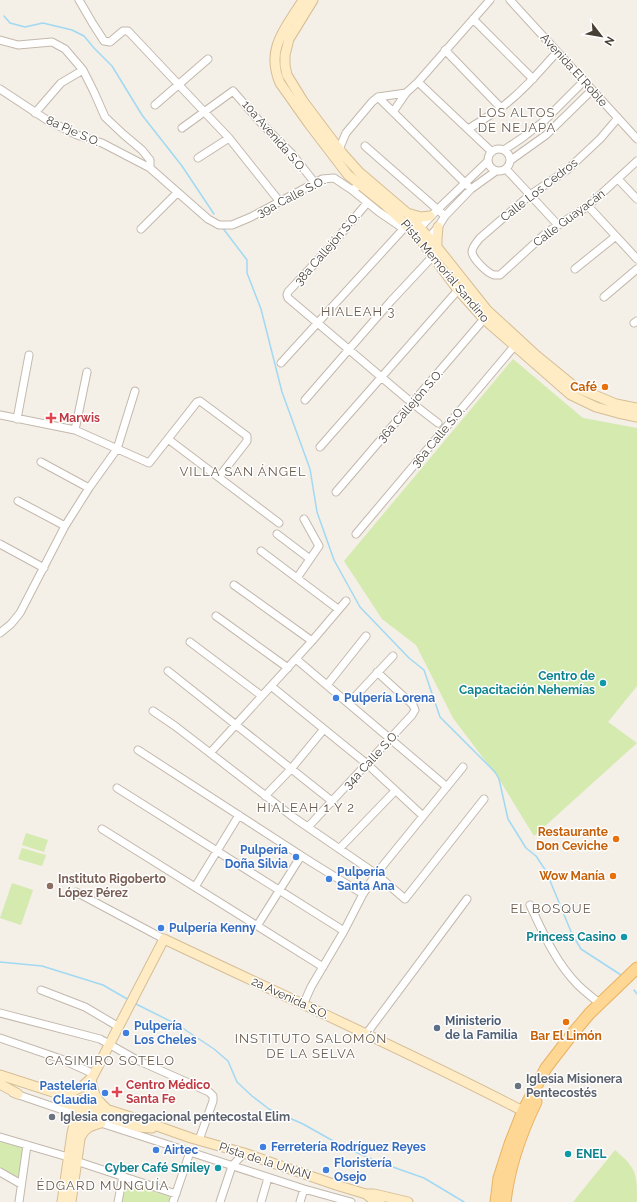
<svg xmlns="http://www.w3.org/2000/svg" width="637" height="1202" font-family="Raleway,sans-serif">
<style>
.green{fill:#d4eaae}
.lines{fill:none;stroke-linecap:round;stroke-linejoin:round}
.stream{stroke:#a1d9f3;stroke-width:1.5}
.street-casing{stroke:#c3b8ac;stroke-width:9}
.secondary-casing{stroke:#d6be95;stroke-width:11}
.primary-casing{stroke:#e8b361;stroke-width:13}
.street{stroke:#fff;stroke-width:7}
.secondary{stroke:#ffecc5;stroke-width:9}
.primary{stroke:#ffd794;stroke-width:11}
.food-dot{fill:#e8710a;stroke:#fff;stroke-width:1.5}
.health-dot{fill:#e0444e;stroke:#fff;stroke-width:1.5}
.culture-dot{fill:#0f9aa8;stroke:#fff;stroke-width:1.5}
.shop-dot{fill:#3f7fe0;stroke:#fff;stroke-width:1.5}
.education-dot{fill:#8d6e63;stroke:#fff;stroke-width:1.5}
.service-dot{fill:#5c6f8a;stroke:#fff;stroke-width:1.5}
.worship-dot{fill:#6b7280;stroke:#fff;stroke-width:1.5}
.labels{text-anchor:middle;dominant-baseline:central;stroke-width:3;stroke-linejoin:round;paint-order:stroke}
.street-label{font-size:12px;fill:#473f35;stroke:#fff}
.food-label{font-size:12px;font-weight:bold;fill:#c56008;stroke:#fff;text-anchor:end}
.health-label{font-size:12px;font-weight:bold;fill:#be3a42;stroke:#fff;text-anchor:start}
.culture-label{font-size:12px;font-weight:bold;fill:#0d838f;stroke:#fff;text-anchor:end}
.shop-label{font-size:12px;font-weight:bold;fill:#366cbe;stroke:#fff;text-anchor:start}
.education-label{font-size:12px;font-weight:bold;fill:#785e54;stroke:#fff;text-anchor:start}
.service-label{font-size:12px;font-weight:bold;fill:#4e5e75;stroke:#fff;text-anchor:start}
.worship-label{font-size:12px;font-weight:bold;fill:#5b616d;stroke:#fff;text-anchor:start}
.neighbourhood-label{font-size:13px;letter-spacing:1px;fill:#6a5b4c;stroke:#fff}
</style>
<rect width="100%" height="100%" fill="#f4efe7"/>
<path class="green" d="M513 359 583 418 637 428V686L608 722 637 743 534 836 499 779 453 718 416 645 382 619 344 561Z
M26 833 48 840 44 852 22 845Z
M22 848 46 855 42 866 18 859Z
M12 883 33 890 21 925 0 918Z
M0 1140 24 1146 18 1179 0 1168Z
M615 1150C637 1169 637 1173 637 1202H573Z
M124 1182 171 1197 169 1202H121Z"/>
<g class="lines">
<path class="stream" d="M4 16 10 23 25 27 43 23 72 30 84 36 94 48 112 66 142 115 182 166 214 214
M222 227 247 260V273L261 309 282 392 310 469 317 512 334 560 360 607 409 658 424 670 440 717 495 772 499 779 508 819 526 848 536 856 546 871 572 934 581 949 621 975
M0 962 42 966 103 985 129 1000
M634 990 637 994
M134 1003 178 1025 214 1049 228 1061 237 1082 252 1096 269 1109 303 1124 344 1147 376 1161 424 1178 464 1202"/>
<defs>
<path id="street" d="M79 0 93 24 104 41 110 42 123 31H128L229 138 280 202
M510 0 637 139
M473 19 533 79
M0 40 18 45 52 42 65 49 83 70 94 92 105 117 123 134 142 150 150 160V168
M445 50 501 108
M418 82 492 152
M0 89 47 120 77 135 102 143 150 168 208 219 219 225H232L251 217 322 179 334 178 352 190 360 185
M378 97 471 189
M155 105 208 59
M393 112 406 93
M35 113 61 83 83 70
M618 118 600 139 567 170 530 195 480 238C477 242 472 247 472 252 473 259 487 273 494 275 496 275 498 275 500 275L546 233 588 206 637 161
M182 128 233 91 261 123 292 154 315 183
M468 129C479 122 491 115 502 107 523 91 540 71 557 52
M365 146 445 216
M488 160a11 11 0 1 1 22 0a11 11 0 1 1-22 0Z
M504 150 522 138 544 121 584 81
M342 153 340 147 346 133 372 102 378 97 406 93 418 82 490 0
M198 158 229 138
M511 160 546 135 592 90
M506 169 558 225
M618 179 637 199
M352 190 379 212 404 229
M367 203 331 246 288 292 287 295 288 298 412 403 438 423
M588 206 637 259
M141 229 177 193
M417 231 437 210 488 161
M426 241 438 227 445 216 471 189 496 171
M575 269 616 236
M604 297 637 269
M634 323 637 321
M281 363 406 226
M305 400 391 301 433 256
M0 415 75 430 149 463 197 402 200 401 247 436V441L219 477
M17 419 29 355
M75 430 87 372
M168 439 279 523
M320 447 458 290
M41 462 89 488
M336 492 484 319
M18 501 65 526
M277 534 310 559
M356 534 517 343
M0 544 44 568
M261 551 338 609
M297 578 319 546 304 519
M234 585 312 641
M216 616 288 668
M0 633 11 624 20 613 65 526 89 488 117 449 135 391
M190 642 262 696
M296 659 447 787
M168 671 333 802
M327 685 366 636
M271 686 367 764 423 816
M349 703 393 656
M153 711 175 726 293 817 376 874 405 899 484 799
M138 750 311 862 363 894
M210 753 312 641 346 601
M117 788 344 931
M265 796 291 769 324 729
M308 827 412 715 415 710 413 705 377 672
M102 829 323 967
M340 848 395 791
M195 887 239 815
M76 892 164 939
M530 905C543 933 556 963 578 985 584 991 592 997 599 1003
M257 926 301 856
M41 990 85 1007 119 1027
M303 1005 311 987 344 931 363 894 376 874 463 767
M0 1013 100 1039 137 1060 209 1092 213 1096V1101L199 1140
M367 1033 467 899
M0 1038 61 1059 94 1074
M13 1093 101 1123 304 1189 351 1202
M0 1137 68 1157
M76 1161 176 1194
M0 1172 21 1184
M19 1202 27 1145
M118 1202 123 1176
M173 1202 190 1152
M220 1202 232 1166 244 1153
M261 1202 268 1178
M300 1202 304 1189"/>
<path id="secondary" d="M303 0C286 28 265 48 280 83L309 124 348 175 384 204 399 218 423 243 458 290 484 319 571 395 596 407 618 413 637 417
M313 0 289 39 285 55V65L287 75 303 101 342 153 359 172 407 213 437 247 487 310 537 356 575 387 616 404 637 408
M407 213 421 217 430 216
M437 247V239L438 227
M0 1075 140 1120 191 1138 244 1153 336 1185 366 1194H374L408 1202
M0 1084 18 1094
M92 1084C93 1095 99 1102 108 1110
M61 1095C76 1091 82 1088 93 1076L164 939C284 996 405 1050 523 1111
M59 1101 138 1127 152 1128
M81 1136C86 1127 91 1126 101 1123
M366 1194 372 1199 380 1202
M62 1202 72 1133 79 1102
M71 1202 80 1139 92 1078"/>
<path id="primary" d="M496 1202 499 1178 510 1144 523 1111 546 1068 573 1033 590 1013 637 968
M505 1202C509 1167 521 1133 536 1102"/>
</defs>
<use href="#street" class="street-casing"/>
<use href="#secondary" class="secondary-casing"/>
<use href="#primary" class="primary-casing"/>
<use href="#street" class="street"/>
<use href="#secondary" class="secondary"/>
<use href="#primary" class="primary"/>
</g>
<g class="food-dot">
<circle cx="605" cy="387" r="4"/>
<circle cx="616" cy="839" r="4"/>
<circle cx="613" cy="876" r="4"/>
<circle cx="566" cy="1022" r="4"/>
</g>
<g class="health-dot">
<path d="M49 412h4v4h4v4h-4v4h-4v-4h-4v-4h4z"/>
<path d="M115 1086h4v4h4v4h-4v4h-4v-4h-4v-4h4z"/>
</g>
<g class="culture-dot">
<circle cx="603" cy="683" r="4"/>
<circle cx="624" cy="937" r="4"/>
<circle cx="568" cy="1154" r="4"/>
<circle cx="218" cy="1168" r="4"/>
</g>
<g class="shop-dot">
<circle cx="336" cy="698" r="4"/>
<circle cx="296" cy="857" r="4"/>
<circle cx="329" cy="879" r="4"/>
<circle cx="161" cy="928" r="4"/>
<circle cx="126" cy="1033" r="4"/>
<circle cx="105" cy="1093" r="4"/>
<circle cx="263" cy="1147" r="4"/>
<circle cx="156" cy="1150" r="4"/>
<circle cx="326" cy="1170" r="4"/>
</g>
<circle class="education-dot" cx="50" cy="886" r="4"/>
<circle class="service-dot" cx="437" cy="1028" r="4"/>
<g class="worship-dot">
<circle cx="518" cy="1086" r="4"/>
<circle cx="52" cy="1117" r="4"/>
</g>
<g class="labels">
<g class="street-label">
<text transform="translate(574 70) rotate(48)">Avenida El Roble</text>
<text transform="translate(73 131) rotate(24)">8a Pje S.O.</text>
<text transform="translate(274 136) rotate(49)">10a Avenida S.O.</text>
<text transform="translate(539 190) rotate(-38)">Calle Los Cedros</text>
<text transform="translate(291 197) rotate(-27)">39a Calle S.O.</text>
<text transform="translate(569 218) rotate(-37)">Calle Guayacán</text>
<text transform="translate(327 249) rotate(-49)">38a Callejón S.O.</text>
<text transform="translate(445 271) rotate(50)">Pista Memorial Sandino</text>
<text transform="translate(410 406) rotate(-49)">36a Callejón S.O.</text>
<text transform="translate(438 437) rotate(-50)">36a Calle S.O.</text>
<text transform="translate(371 760) rotate(-47)">34a Calle S.O.</text>
<text transform="translate(290 998) rotate(25)">2a Avenida S.O.</text>
<text transform="translate(265 1161) rotate(18)">Pista de la UNAN</text>
</g>
<g class="food-label">
<text x="597" y="387">Café</text>
<text x="608" y="832">Restaurante<tspan x="608" dy="14">Don Ceviche</tspan></text>
<text x="605" y="876">Wow Manía</text>
<text x="566" y="1036" text-anchor="middle">Bar El Limón</text>
</g>
<g class="health-label">
<text x="59" y="418">Marwis</text>
<text x="126" y="1085">Centro Médico<tspan x="126" dy="14">Santa Fe</tspan></text>
</g>
<g class="culture-label">
<text x="595" y="676">Centro de<tspan x="595" dy="14">Capacitación Nehemías</tspan></text>
<text x="616" y="937">Princess Casino</text>
<text x="576" y="1154" text-anchor="start">ENEL</text>
<text x="210" y="1168">Cyber Café Smiley</text>
</g>
<g class="shop-label">
<text x="344" y="698">Pulpería Lorena</text>
<text x="288" y="850" text-anchor="end">Pulpería<tspan x="288" dy="14">Doña Silvia</tspan></text>
<text x="337" y="872">Pulpería<tspan x="337" dy="14">Santa Ana</tspan></text>
<text x="169" y="928">Pulpería Kenny</text>
<text x="134" y="1026">Pulpería<tspan x="134" dy="14">Los Cheles</tspan></text>
<text x="97" y="1086" text-anchor="end">Pastelería<tspan x="97" dy="14">Claudia</tspan></text>
<text x="271" y="1147">Ferretería Rodríguez Reyes</text>
<text x="164" y="1150">Airtec</text>
<text x="334" y="1163">Floristería<tspan x="334" dy="14">Osejo</tspan></text>
</g>
<g class="education-label">
<text x="58" y="879">Instituto Rigoberto<tspan x="58" dy="14">López Pérez</tspan></text>
</g>
<g class="service-label">
<text x="445" y="1021">Ministerio<tspan x="445" dy="14">de la Familia</tspan></text>
</g>
<g class="worship-label">
<text x="526" y="1079">Iglesia Misionera<tspan x="526" dy="14">Pentecostés</tspan></text>
<text x="60" y="1117">Iglesia congregacional pentecostal Elim</text>
</g>
<g class="neighbourhood-label">
<text x="517" y="112">LOS ALTOS<tspan x="517" dy="15">DE NEJAPA</tspan></text>
<text x="358" y="311">HIALEAH 3</text>
<text x="243" y="471">VILLA SAN ÁNGEL</text>
<text x="306" y="807">HIALEAH 1 Y 2</text>
<text x="551" y="908">EL BOSQUE</text>
<text x="311" y="1038">INSTITUTO SALOMÓN<tspan x="311" dy="15">DE LA SELVA</tspan></text>
<text x="110" y="1060">CASIMIRO SOTELO</text>
<text x="103" y="1185">ÉDGARD MUNGUÍA</text>
</g>
</g>
<g transform="translate(601 36) rotate(121)" stroke="#ffffff" stroke-width="3" paint-order="stroke">
<path d="M0-3L7 15L0 10L-7 15Z" fill="#473f35"/>
<text y="-6" font-size="11" font-weight="bold" text-anchor="middle" fill="#473f35">N</text>
</g>
</svg>
